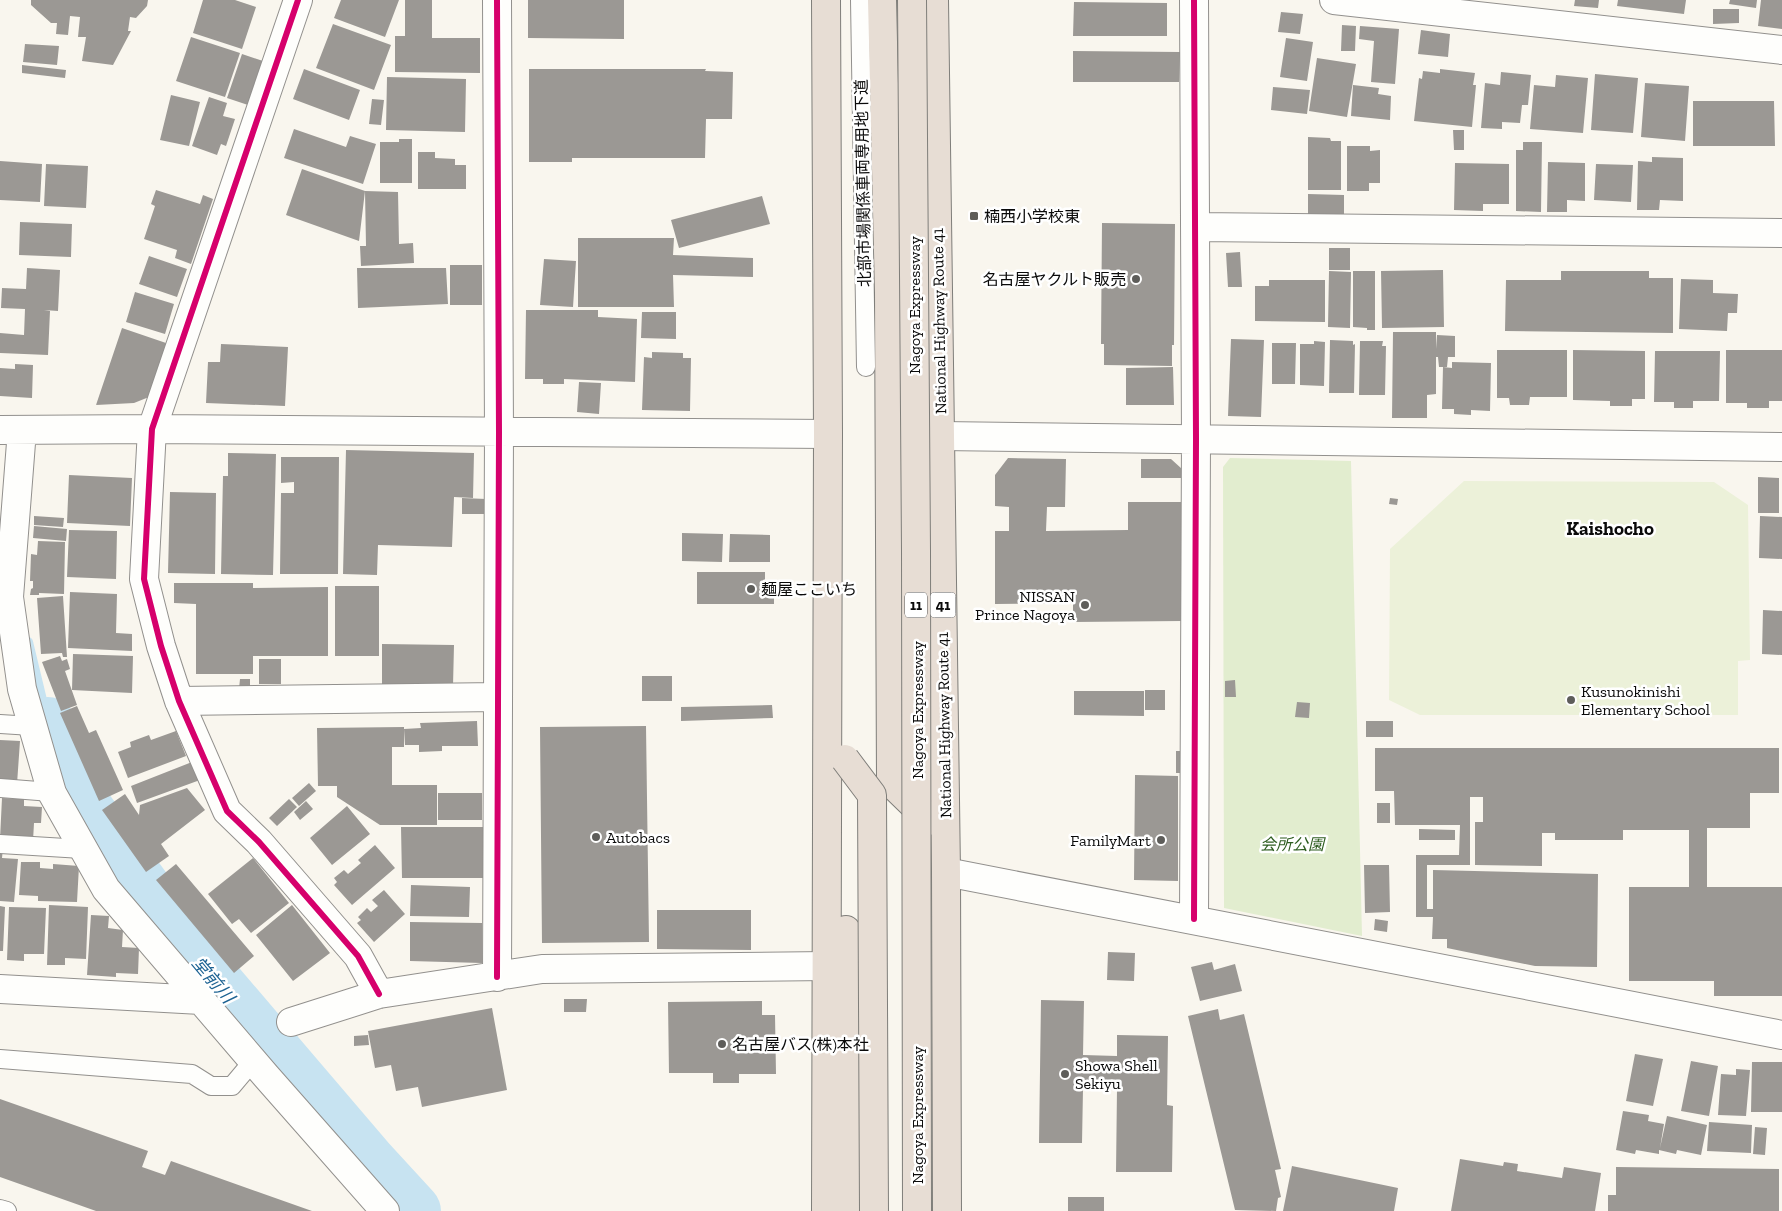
<svg xmlns="http://www.w3.org/2000/svg" width="1782" height="1211" font-family="'Zilla Slab','Noto Sans JP',serif">
<style>
.green{fill:#e2edcf}
.pitch{fill:#ecf1d9}
.lines{fill:none;stroke-linecap:round;stroke-linejoin:round}
.stream{stroke:#c7e3f1;stroke-width:10}
.river{stroke:#c7e3f1;stroke-width:56}
.building{fill:#9b9894}
.lane-casing{stroke:#92908d;stroke-width:20}
.street-casing{stroke:#92908d;stroke-width:30}
.highway-casing{stroke:#7f7e7a;stroke-width:30}
.lane{stroke:#fefefc;stroke-width:18}
.street{stroke:#fefefc;stroke-width:28}
.highway{stroke:#e7ddd4;stroke-width:28}
.highway-bridge-casing{stroke:#7f7e7a;stroke-width:30;stroke-linecap:butt}
.highway-bridge{stroke:#e7ddd4;stroke-width:28}
.cycleway-casing{stroke:#fff;stroke-width:9}
.cycleway{stroke:#d6006c;stroke-width:6}
.poi-dot{fill:#5e5d5a;stroke:#fff;stroke-width:2}
.labels{text-anchor:middle;dominant-baseline:central;stroke-width:5;stroke-linejoin:round;paint-order:stroke}
.shield{fill:#fff;stroke:#545454;stroke-width:1}
.shield-label{font-size:15px;font-weight:bold;fill:#0a0a0a}
.street-label{font-size:16px;fill:#0a0a0a;stroke:#fff}
.poi-label{font-size:16px;fill:#0a0a0a;stroke:#fff;text-anchor:start}
.park-label{font-size:16px;font-style:italic;fill:#2e5d20;stroke:#fff}
.water-label{font-size:18px;font-style:italic;fill:#1d6393;stroke:#fff}
.quarter-label{font-size:19px;font-weight:bold;fill:#0a0a0a;stroke:#fff}
</style>
<rect width="100%" height="100%" fill="#f9f6ee"/>
<path class="green" d="M1230 458 1351 461 1362 936 1224 908 1223 467Z"/>
<path class="pitch" d="M1464 481 1714 482 1748 505 1750 660 1738 661V715H1420L1389 700 1390 549Z"/>
<g class="lines">
<path class="stream" d="M28 642 48 725"/>
<path class="river" d="M48 725 86 810 193 957 368 1162 413 1211"/>
</g>
<path class="building" d="M31 0H148L147 6 136 18 130 17 128 31H131L113 65 82 61 86 37H78L80 17 70 16 68 35 56 34 57 23H51L31 5Z
M203 0H235L256 7 242 49 193 33Z
M341 0H399L385 37 334 18Z
M405 0H432V38H480V73L395 72V36H405Z
M528 0H624V39L528 38Z
M1575 0H1599L1598 8 1574 6Z
M1618 0H1686L1684 14 1617 6Z
M1730 0H1757L1756 8 1729 4Z
M1761 0H1782V29L1758 26Z
M1074 2 1167 3V36H1073Z
M1713 9H1739V23L1713 24Z
M1281 12 1303 14 1300 34 1278 32Z
M333 24 391 45 374 90 316 68Z
M1342 25 1356 26 1355 51H1341Z
M1360 26 1399 29 1395 84 1371 82 1374 41 1359 39Z
M1421 30 1450 34 1448 57 1418 54Z
M191 37 240 53 225 97 176 81Z
M1286 38 1313 42 1307 81 1280 77Z
M25 44 59 46 57 65 23 62Z
M1073 51 1180 52 1179 82H1073Z
M242 54 263 61 248 105 227 98Z
M1317 58 1356 64 1347 117 1309 111Z
M22 65 66 70 65 78 22 73Z
M304 69 360 90 349 120 293 99Z
M529 69H706L705 71 733 72 732 119H706L705 158H572V162H529Z
M1440 69 1475 73 1473 85H1476L1472 127 1414 121 1419 78 1422 79 1423 71 1440 73Z
M1501 72 1531 75 1528 105H1522L1520 123 1502 122V129L1481 128 1485 83 1500 85Z
M1595 74 1638 78 1633 133 1591 130Z
M1556 75 1588 78 1583 133 1530 129 1534 85 1555 87Z
M387 77 466 79 465 132 386 130Z
M1645 83 1689 86 1685 141 1641 137Z
M1353 85 1379 88 1378 94 1391 96 1390 120 1351 116Z
M1273 87 1310 90 1307 114 1271 110Z
M171 95 200 102 189 146 160 140Z
M209 97 227 103 223 116 235 119 226 146 221 144 217 155 192 146Z
M372 99 384 100 381 125 369 124Z
M1693 101H1774L1775 146H1693Z
M294 129 346 147 350 136 376 144 363 184 284 158Z
M1453 130H1464V150H1454Z
M1308 137 1330 138 1331 141H1341V190H1308Z
M399 139H412V183H380V142H399Z
M1523 142H1542L1541 212 1516 211V150H1523Z
M1347 146H1370V151L1380 150V183H1369V191H1347Z
M418 152H435V158L455 159V165H466V189H418Z
M1652 157 1683 158V201L1660 200 1659 210H1637L1638 161 1652 162Z
M0 161 42 164 40 202 0 200Z
M1548 162 1585 163V201L1567 200V212H1547Z
M1455 163 1509 164V204H1483V211L1454 210Z
M46 164 88 166 86 208 44 206Z
M1596 164 1633 165 1631 202 1594 200Z
M302 169 365 191 398 192 399 244 413 243 414 263 361 266 360 246H366L365 191 359 241 286 215Z
M156 190 200 204 203 195 213 199 191 264 175 258 177 250 144 239 155 206 151 204Z
M1308 194 1344 195V215L1308 214Z
M762 196 770 224 679 248 671 220Z
M20 222 72 224 71 257 19 255Z
M1102 223 1175 224 1174 345H1172V366L1104 365V344H1101Z
M578 238H674L673 255 753 258V277L673 275 674 307H578Z
M1329 248H1350V270H1329Z
M1240 252 1242 287H1228L1226 253Z
M149 256 187 269 177 297 139 284Z
M544 259 576 261 573 307 540 305Z
M450 265H482V305H450Z
M27 268 60 270 58 311 44 310 50 311 48 355 0 353V333L24 335 25 309 1 308 2 288 26 289Z
M357 268H446L448 304 358 308Z
M1443 270 1444 327 1382 328 1381 271Z
M1329 271 1351 272 1350 328 1328 327Z
M1353 271H1375V330H1367V328L1353 327Z
M1561 271H1649V278H1673V333L1505 331 1506 280H1561Z
M1681 279 1713 280V293L1738 294 1737 313H1728L1727 331 1679 329Z
M1269 280H1325V322L1255 321V286H1269Z
M135 292 174 304 165 334 126 322Z
M526 310H598V317L637 319 635 382 564 379V384H543V379H525Z
M642 312H676V339L641 338Z
M122 328 166 343 149 397 134 403 96 405Z
M1393 332H1436V349L1437 335 1455 336V357H1448L1447 367H1439L1438 357H1436V394L1427 395V418H1392Z
M1231 339 1264 340 1261 417 1228 416Z
M1330 340 1353 341V345L1355 344 1354 393H1329Z
M1314 341 1325 342 1324 386 1300 385V344H1314Z
M1360 341H1383L1382 346H1386L1385 395H1359Z
M1272 343H1296L1295 384H1272Z
M221 344 288 347 285 406 206 403 208 362H220Z
M1497 350H1567V397H1530L1529 405H1510L1509 398H1497Z
M1573 350 1645 351V399H1632V406H1610V401L1573 400Z
M1726 350H1782V401H1769V408H1747V403H1726Z
M1655 351H1720L1719 401H1693V408H1674V402H1654Z
M652 352 683 353V358H691L690 411 642 410 644 357 652 358Z
M1452 362 1491 363 1490 411 1471 410V415L1454 414V409H1442L1443 367 1452 368Z
M15 364 33 365 32 398 0 396V368L15 369Z
M1173 367 1174 405H1126V368Z
M579 382 601 383 599 414 577 412Z
M346 450 474 453 473 498 454 497 452 547 378 545 377 575 343 574Z
M228 453 276 454 273 575 221 574 223 476H228Z
M281 457H339L338 574H280L281 493H294V482L281 483Z
M1008 458 1066 459 1065 507H1047L1046 531 1128 530V502H1181L1182 621 1073 622V603L995 604V531H1009V507L995 506V475Z
M1141 459H1171L1182 469V478H1141Z
M69 475 132 478 130 526 67 523Z
M1758 477 1779 478V513H1758Z
M170 492 216 493 215 574 168 573Z
M462 498 486 499 485 514H462Z
M1390 498 1398 499 1397 505 1389 504Z
M34 516 64 518 63 527 34 525Z
M1760 516 1782 517V559L1759 558Z
M34 526 67 529 66 541 33 538Z
M69 530 117 531 116 579 67 577Z
M682 533 723 534 722 562 682 561Z
M730 534 770 535V562H729Z
M38 541 65 542 64 594 39 593V595H30L31 589 33 588V581H30L31 554 37 555Z
M697 572H765V581H774V604H697Z
M174 583H253V588L328 587V656H253V674H196V604L174 603Z
M335 586H379V656H335Z
M70 592 117 594 116 633 132 634V651L68 648Z
M63 596 67 657H63L62 653 41 654 37 598Z
M1763 610 1782 611V655L1762 654Z
M382 644 454 645 453 686 382 685Z
M73 654 133 656 132 693 72 690Z
M60 656 62 661 67 659 70 669 65 671 77 705 61 711 42 662Z
M259 659H281V684H259Z
M642 676H672V701H642Z
M240 679H250V689H239Z
M1235 680 1236 697H1225V681Z
M1145 690H1165V710H1145Z
M1074 691H1144V716L1074 715Z
M1297 702 1310 703 1309 718 1295 717Z
M772 705 773 718 681 721V707Z
M77 706 89 733 96 730 123 790 99 801 60 713Z
M477 721 478 746H442V751L419 752V745H405L404 729 421 728 420 723Z
M1366 721H1393V737H1366Z
M646 726 649 942 542 943 540 727Z
M404 727V747H392V785H437V825H380L337 797V786H318L317 728Z
M176 731 186 756 128 778 118 752 131 747 130 742 149 735 151 740Z
M0 740 20 741 17 784 0 782Z
M1375 748H1779V793H1750V828H1707V887H1782V996H1714V981H1629V887H1689V830H1623V840H1555V833H1542V866L1475 865V822H1483V797H1470V865H1427V909H1433V870L1598 874 1597 967 1535 966 1447 948V939H1432L1433 917H1416V855H1459L1460 825H1395L1394 791H1375Z
M1176 751H1183V773H1176Z
M192 762 200 780 137 803 131 786Z
M1135 775 1178 776V881L1134 880Z
M309 783 316 791 299 806 292 798Z
M187 788 205 810 161 844 169 856 146 872 102 810 125 794 139 815 140 805Z
M438 793H482V820H438Z
M2 798 24 799V806L42 807 41 823H34L33 841 0 839Z
M289 799 297 807 277 826 269 818Z
M306 801 313 809 300 820 294 812Z
M1377 803H1390V823H1377Z
M347 806 370 834 332 865 310 838Z
M401 827H484V878H402Z
M1419 829 1455 830V840H1419Z
M375 845 395 868 352 905 334 885 337 882 334 878 344 870 348 874 361 863 358 860Z
M0 848H3L2 858 18 859 14 902 0 901Z
M253 858 289 903 251 933 239 919 232 924 208 894Z
M21 862H40V868L53 869V864L79 866 77 902 38 901V896L19 895Z
M176 864 254 956 234 973 156 880Z
M1364 865H1389L1390 912 1365 913Z
M411 885 470 887 469 917 410 916Z
M384 890 405 914 374 942 357 923 361 920 358 917 367 908 371 912 378 906 372 900Z
M49 905 88 907 86 959 65 958V965H47Z
M292 905 330 953 293 981 256 935Z
M0 906 5 907 3 951H0Z
M9 907 46 908 44 954H24V961L7 960Z
M657 910H751V950L657 949Z
M91 915 109 916 108 928 123 930 122 947 139 948 138 974 116 973V977L87 975Z
M1375 919 1388 921 1387 932 1374 930Z
M410 922 482 923V963L410 961Z
M1108 952 1135 953 1134 981 1107 980Z
M1212 962 1214 970 1235 964 1242 991 1200 1001 1191 967Z
M564 999H587L586 1012H564Z
M1041 1000 1084 1001 1083 1055 1117 1056V1035L1168 1036 1167 1105 1173 1106 1172 1172H1116L1117 1089H1083L1082 1143H1039Z
M762 1001V1015H775L776 1074H739V1083H713V1073H669L668 1002Z
M492 1008 507 1090 422 1107 418 1087 396 1091 391 1065 375 1068 368 1031Z
M1218 1009 1220 1020 1244 1014 1281 1169 1275 1170 1281 1197 1278 1198 1276 1211 1235 1210 1188 1016Z
M368 1035 369 1045 354 1046V1036Z
M1635 1054 1663 1059 1653 1106 1626 1101Z
M1691 1061 1718 1066 1709 1116 1681 1111Z
M1752 1062H1782V1112H1751Z
M1736 1069 1750 1070 1746 1116 1718 1115 1721 1074 1736 1075Z
M0 1099 148 1151 142 1167 165 1175 171 1161 312 1211H96L0 1177Z
M1623 1111 1649 1115 1648 1121 1664 1124 1660 1148 1667 1116 1707 1125 1701 1155 1677 1150 1676 1154 1659 1150V1154L1636 1150 1635 1154 1616 1150Z
M1709 1122 1752 1125 1751 1153 1707 1151Z
M1755 1127 1767 1128 1765 1155 1753 1154Z
M1460 1159 1503 1166 1504 1162 1518 1164 1517 1171 1562 1178 1564 1167 1601 1173 1595 1211H1451Z
M1292 1166 1398 1188 1394 1211H1283Z
M1616 1167 1779 1169V1211H1608V1195H1616Z
M1068 1197H1104V1211H1068Z"/>
<g class="lines">
<defs>
<path id="lane" d="M860 0 866 367
M0 724 32 726
M0 788 51 792
M0 844 82 849
M0 1059 192 1074 211 1086H232L253 1061
M0 1209 7 1211"/>
<path id="street" d="M298 0 152 429 144 579 161 646 179 701 227 811 259 842 358 956 379 994
M497 0 499 432 497 977
M1194 0 1196 439 1194 919
M1334 0 1782 50
M1196 227 1782 233
M0 430 152 429 828 434
M22 430 9 597 22 689 52 793 106 889 266 1076 385 1211
M941 436 1782 447
M179 701 498 697
M946 872 1782 1035
M0 989 201 1000
M291 1022 379 994 542 969 827 966"/>
<path id="highway" d="M882 0 889 293 891 783 925 816V822
M934 0 946 872 947 1211
M846 930 847 1211
M826 1211 828 434 826 0"/>
</defs>
<use href="#lane" class="lane-casing"/>
<use href="#street" class="street-casing"/>
<use href="#highway" class="highway-casing"/>
<use href="#lane" class="lane"/>
<use href="#street" class="street"/>
<use href="#highway" class="highway"/>
<defs>
<path id="highway-bridge" d="M912 0 916 550 917 1211
M845 759 872 795 874 1211"/>
</defs>
<use href="#highway-bridge" class="highway-bridge-casing"/>
<use href="#highway-bridge" class="highway-bridge"/>
<defs>
<path id="cycleway" d="M298 0 152 429 144 579 161 646 179 701 227 811 259 842 358 956 379 994
M497 0 499 432 497 977
M1194 0 1196 439 1194 919"/>
</defs>
<use href="#cycleway" class="cycleway-casing"/>
<use href="#cycleway" class="cycleway"/>
</g>
<g class="poi-dot">
<rect x="969" y="211" width="10" height="10" rx="2.5"/>
<circle cx="1136" cy="279" r="5"/>
<circle cx="751" cy="589" r="5"/>
<circle cx="1085" cy="605" r="5"/>
<circle cx="1571" cy="700" r="5"/>
<circle cx="596" cy="837" r="5"/>
<circle cx="1161" cy="840" r="5"/>
<circle cx="722" cy="1044" r="5"/>
<circle cx="1065" cy="1074" r="5"/>
</g>
<g class="labels">
<g class="shield">
<rect x="905" y="592.5" width="22" height="25" rx="4"/>
<rect x="930.5" y="592.5" width="25" height="25" rx="4"/>
</g>
<g class="shield-label">
<text x="916" y="605">11</text>
<text x="943" y="605">41</text>
</g>
<g class="street-label">
<text transform="translate(863 183) rotate(-91)">北部市場関係車両専用地下道</text>
<text transform="translate(914 305) rotate(-90)">Nagoya Expressway</text>
<text transform="translate(939 321) rotate(-91)">National Highway Route 41</text>
<text transform="translate(917 710) rotate(-90)">Nagoya Expressway</text>
<text transform="translate(944 725) rotate(-91)">National Highway Route 41</text>
<text transform="translate(917 1115) rotate(-90)">Nagoya Expressway</text>
</g>
<g class="poi-label">
<text x="984" y="216">楠西小学校東</text>
<text x="1126" y="279" text-anchor="end">名古屋ヤクルト販売</text>
<text x="761" y="589">麺屋ここいち</text>
<text x="1075" y="596" text-anchor="end">NISSAN<tspan x="1075" dy="18">Prince Nagoya</tspan></text>
<text x="1581" y="691">Kusunokinishi<tspan x="1581" dy="18">Elementary School</tspan></text>
<text x="606" y="837">Autobacs</text>
<text x="1151" y="840" text-anchor="end">FamilyMart</text>
<text x="732" y="1044">名古屋バス(株)本社</text>
<text x="1075" y="1065">Showa Shell<tspan x="1075" dy="18">Sekiyu</tspan></text>
</g>
<g class="park-label">
<text x="1292" y="844">会所公園</text>
</g>
<g class="water-label">
<text transform="translate(213 980) rotate(50)">堂前川</text>
</g>
<g class="quarter-label">
<text x="1610" y="528">Kaishocho</text>
</g>
</g>
</svg>
